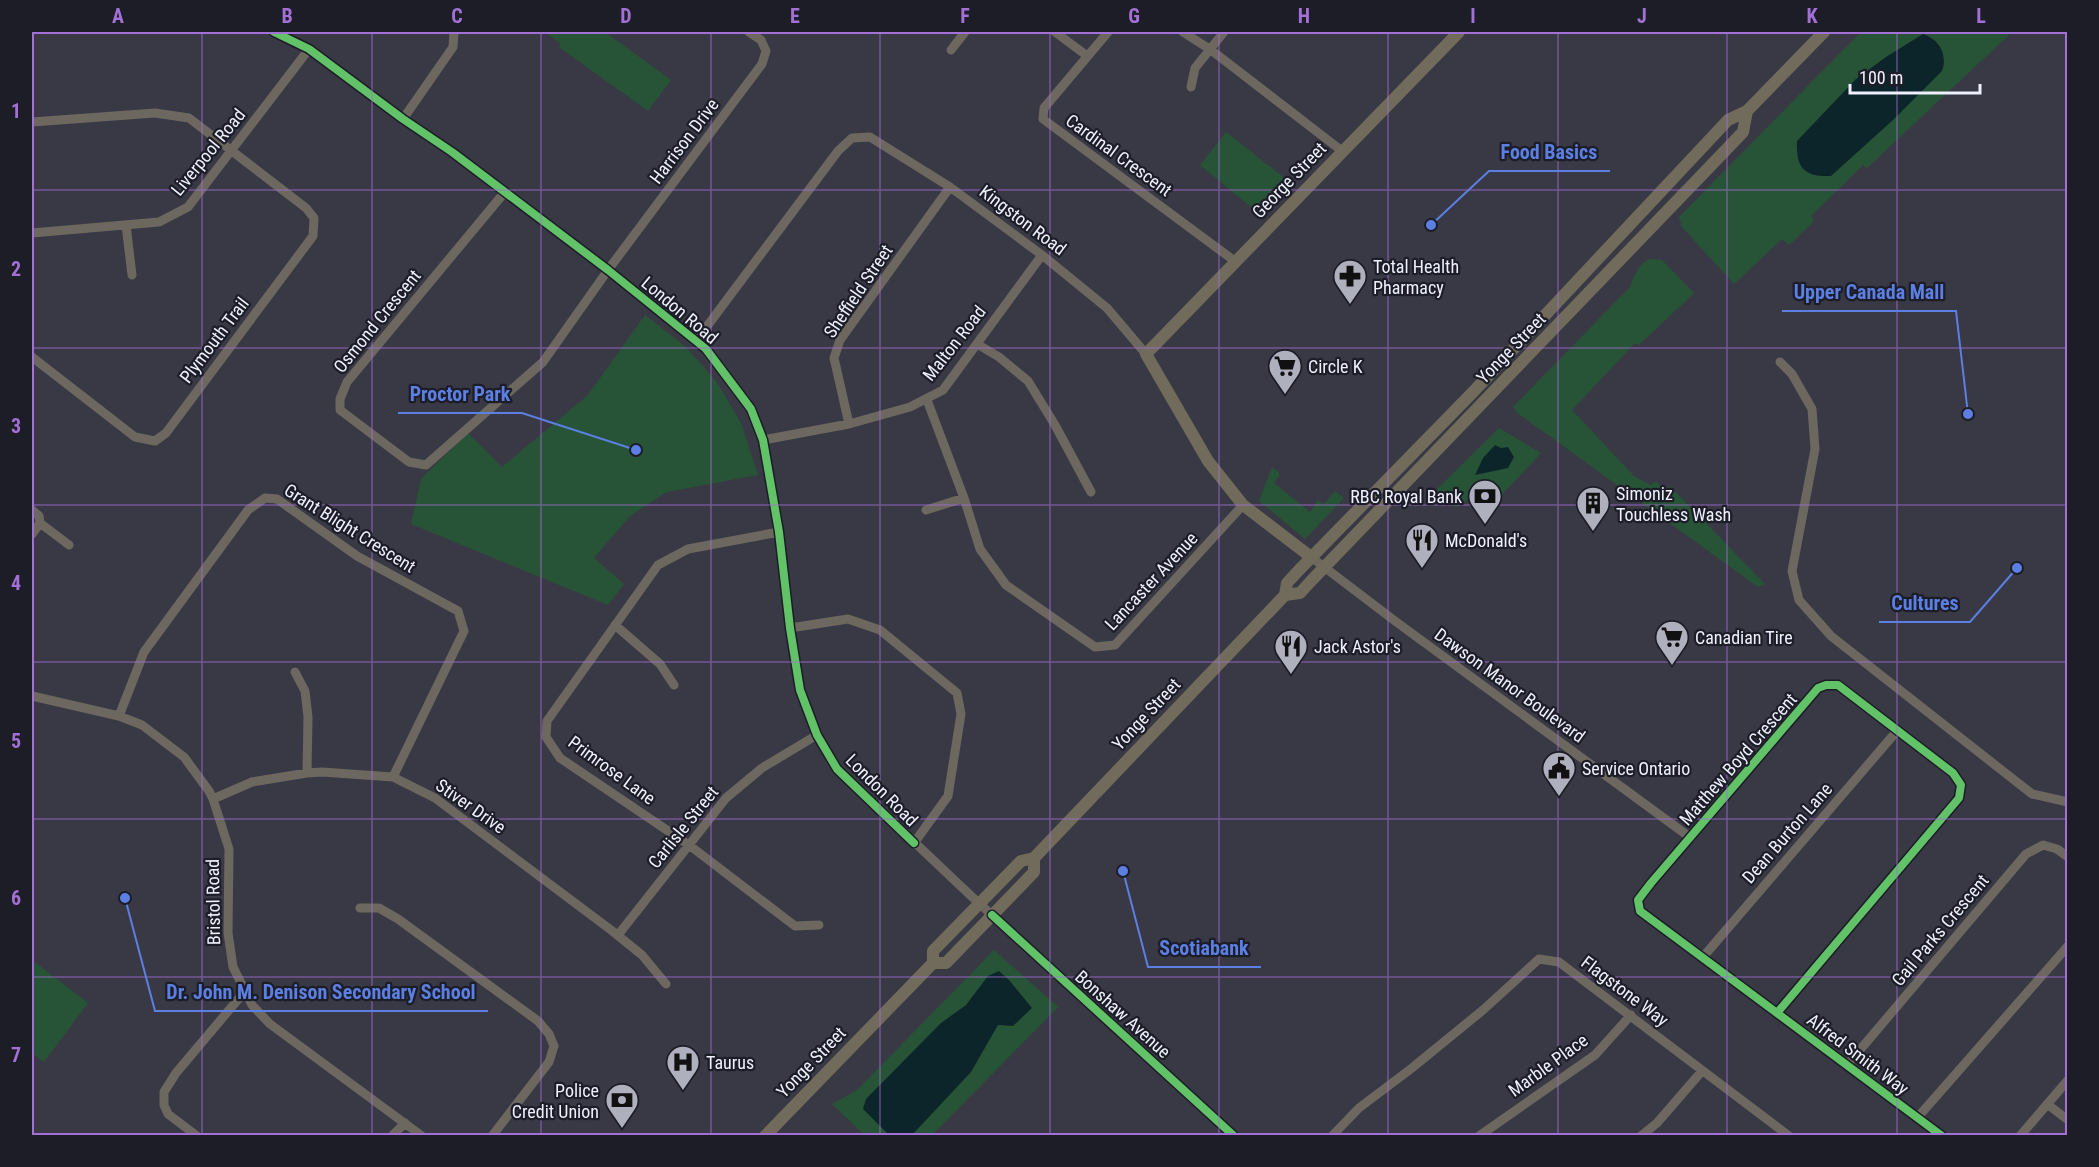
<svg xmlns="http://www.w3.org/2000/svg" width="2099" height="1167" font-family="'Roboto Condensed',sans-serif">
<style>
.green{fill:#275436}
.water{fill:#0c252a}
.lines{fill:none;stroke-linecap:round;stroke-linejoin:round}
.minor{stroke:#6c675f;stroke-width:9}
.major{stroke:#716b5b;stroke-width:12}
.cycleway-casing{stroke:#1c1d27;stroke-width:11}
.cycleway{stroke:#61c268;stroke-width:8}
.grid{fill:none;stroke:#a371d5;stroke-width:1.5;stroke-opacity:0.55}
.labels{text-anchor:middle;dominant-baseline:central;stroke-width:4.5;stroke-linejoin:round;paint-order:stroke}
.street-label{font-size:18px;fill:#eef0ff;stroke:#1c1d27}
.poi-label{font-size:18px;fill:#eef0ff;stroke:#1c1d27;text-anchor:start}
.leader{fill:none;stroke:#5c7fe4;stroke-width:2}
.callout-dot{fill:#5c7fe4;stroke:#1c1d27;stroke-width:2}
.callout-label{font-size:20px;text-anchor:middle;font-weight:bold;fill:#5c7fe4;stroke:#1c1d27;stroke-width:4.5;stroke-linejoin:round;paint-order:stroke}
.neatline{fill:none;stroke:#a371d5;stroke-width:2}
.grid-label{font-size:20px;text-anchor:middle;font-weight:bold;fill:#a371d5}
</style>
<rect width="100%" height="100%" fill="#393945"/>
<path class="green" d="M545 32H605L671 80 648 111 559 47 561 44Z
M1861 32H2012L1867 168 1863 165 1811 216 1814 221 1789 245 1782 239 1734 284 1682 227 1679 217Z
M1226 132 1292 184 1263 217 1200 165Z
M1649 259 1662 260 1694 293 1639 345 1635 343 1572 410 1635 477 1651 485 1656 481 1664 490 1670 486 1765 584 1758 587 1516 412 1513 407 1630 287C1634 276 1638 265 1649 259Z
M645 315 686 347 716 381 741 423 758 475 667 492 630 516 594 558 624 584 608 605 411 524 421 479 468 433 502 467 588 395Z
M1499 428 1541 453 1497 500 1481 491 1456 507 1435 491Z
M1272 467 1280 474 1274 483 1310 512 1318 500 1324 504 1335 491 1344 498 1305 539 1259 501Z
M994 950 1058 1007 932 1135H864L832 1104 857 1090Z
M32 960 88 1003 44 1062 32 1053Z"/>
<path class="water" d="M1923 34C1939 39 1948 55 1942 71L1893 120 1831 176C1804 177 1796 168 1797 141L1856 79 1886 57Z
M1495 445 1501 448 1508 447 1514 457 1508 468 1475 475 1483 458Z
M999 971 1009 980 1032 1008 1013 1026 998 1025 971 1072 912 1135H889L863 1109 866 1099 941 1023 966 1005 988 976Z"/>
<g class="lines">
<path class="minor" d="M274 32 309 49 403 119 452 152 608 270 706 349 751 409 763 440 779 532 790 628 800 690 817 735 837 769 969 894 1234 1136
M1055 32 1086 55
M1108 32 1044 108 1043 119 1236 262
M1183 32 1211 50 1342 151
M951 50 965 32
M1191 87 1195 68 1224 32
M403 119 453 47 454 32
M32 122 155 113 189 118 306 208 314 218 313 236 166 433 155 441 135 437 32 357
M504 193 347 382 340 399V410L409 462 426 465 543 362 608 270 762 64 766 51 761 40 749 32
M126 225 132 275
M32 233 159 222 188 207 309 49
M696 341 838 151 852 138 870 137 950 187 1042 255 1107 308 1146 354
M977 344 999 357 1028 381 1055 425 1091 492
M1780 362 1792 374 1812 409 1815 449 1792 571 1799 600 1831 636 2032 794 2068 802
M927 400 964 498 980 549 1006 585 1095 647 1115 645 1243 505
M849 424 834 358 840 340 950 187
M763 440 849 424 910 407 943 390 1042 255
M32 510 39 516 40 523 32 534
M926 510 964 498
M40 523 69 545
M779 532 688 549 658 565 547 721 546 737 560 758 689 845 795 926 819 925
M1311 557 1395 621 1691 838
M615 625 660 664 674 685
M790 628 848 619 880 630 957 693 961 714 948 796 914 843
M295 672 305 691 308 717 307 773
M32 696 119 716 142 725 184 757 209 791 213 799 229 849 228 933 233 967 252 1005 270 1024 422 1136
M119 716 144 652 248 510 265 498 277 499 357 556 458 611 464 631 393 777
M213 799 252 782 307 773 322 772 393 777 435 798 611 930 642 955 666 984
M360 908H379L398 919 538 1021 549 1034 554 1046 549 1062 492 1136
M618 935 726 798 762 768 817 735
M1703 957 1896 732
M1777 1013 1959 798 1961 785 1953 773 1838 685H1826L1818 688 1651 883 1638 900 1640 911 1942 1136
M1848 1064 2026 854 2043 845 2057 849 2068 857
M2047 1104 2068 1120
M1918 1117 2068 946
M197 1136 168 1114 164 1105V1092L176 1073 246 990
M392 1136 405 1123
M1332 1136 1359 1108 1412 1068 1483 1010 1539 959 1559 962 1789 1136
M1479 1136 1595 1055 1631 1015
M1641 1136 1657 1123 1702 1071
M2020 1136 2068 1080"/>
<path class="major" d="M1311 557 1243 505 1208 461 1146 354 1459 32
M1285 595 1300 593 1311 581 1721 155 1743 132 1747 111
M933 963H946L1034 872V858
M765 1136 933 963V951L1021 861 1034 858 1285 595 1287 583 1299 570 1474 391 1728 120 1747 111 1824 32"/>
<defs>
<path id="cycleway" d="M274 32 309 49 403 119 452 152 608 270 706 349 751 409 763 440 779 532 790 628 800 690 817 735 837 769 914 843
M992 915 1234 1136
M1777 1013 1959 798 1961 785 1953 773 1838 685H1826L1818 688 1651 883 1638 900 1640 911 1942 1136"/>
</defs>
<use href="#cycleway" class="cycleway-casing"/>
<use href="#cycleway" class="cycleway"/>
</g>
<path class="grid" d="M202 32V1136M372 32V1136M541 32V1136M711 32V1136M880 32V1136M1050 32V1136M1219 32V1136M1388 32V1136M1558 32V1136M1727 32V1136M1897 32V1136M32 190H2068M32 348H2068M32 505H2068M32 662H2068M32 819H2068M32 977H2068"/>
<defs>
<symbol id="pharmacy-pin" viewBox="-11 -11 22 30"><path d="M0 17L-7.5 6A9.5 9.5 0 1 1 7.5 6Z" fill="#afb0be" stroke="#1c1d27"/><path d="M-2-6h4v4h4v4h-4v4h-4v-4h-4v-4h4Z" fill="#111"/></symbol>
<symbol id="supermarket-pin" viewBox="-11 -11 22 30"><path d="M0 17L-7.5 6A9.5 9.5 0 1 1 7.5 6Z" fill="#afb0be" stroke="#1c1d27"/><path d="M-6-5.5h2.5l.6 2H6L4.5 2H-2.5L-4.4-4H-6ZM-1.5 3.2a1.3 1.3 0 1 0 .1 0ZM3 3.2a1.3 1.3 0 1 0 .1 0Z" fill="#111"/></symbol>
<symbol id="bank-pin" viewBox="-11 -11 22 30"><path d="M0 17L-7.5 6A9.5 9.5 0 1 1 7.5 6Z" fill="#afb0be" stroke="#1c1d27"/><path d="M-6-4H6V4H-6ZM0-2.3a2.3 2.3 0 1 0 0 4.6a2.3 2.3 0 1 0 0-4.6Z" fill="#111"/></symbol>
<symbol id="building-pin" viewBox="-11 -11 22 30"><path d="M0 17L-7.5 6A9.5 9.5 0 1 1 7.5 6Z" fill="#afb0be" stroke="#1c1d27"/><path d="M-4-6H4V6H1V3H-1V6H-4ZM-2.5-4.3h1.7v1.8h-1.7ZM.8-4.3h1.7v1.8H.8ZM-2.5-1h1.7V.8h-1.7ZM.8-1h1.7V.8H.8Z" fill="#111"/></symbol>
<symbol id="restaurant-pin" viewBox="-11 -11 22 30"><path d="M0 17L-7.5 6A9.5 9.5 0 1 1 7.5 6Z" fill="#afb0be" stroke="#1c1d27"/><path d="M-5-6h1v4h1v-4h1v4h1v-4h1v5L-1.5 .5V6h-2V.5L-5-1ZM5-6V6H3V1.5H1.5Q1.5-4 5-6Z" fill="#111"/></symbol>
<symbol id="civic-pin" viewBox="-11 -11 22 30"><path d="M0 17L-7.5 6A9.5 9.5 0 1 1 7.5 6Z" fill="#afb0be" stroke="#1c1d27"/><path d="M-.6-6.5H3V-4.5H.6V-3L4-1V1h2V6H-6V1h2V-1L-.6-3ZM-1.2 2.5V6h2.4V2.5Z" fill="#111"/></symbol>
<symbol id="hospital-pin" viewBox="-11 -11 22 30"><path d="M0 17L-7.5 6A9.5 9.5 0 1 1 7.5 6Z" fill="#afb0be" stroke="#1c1d27"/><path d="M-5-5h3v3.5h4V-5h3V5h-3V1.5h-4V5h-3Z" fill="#111"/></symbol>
</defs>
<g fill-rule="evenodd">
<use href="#pharmacy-pin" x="1331" y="257" width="38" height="52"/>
<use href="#supermarket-pin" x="1266" y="347" width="38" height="52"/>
<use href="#bank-pin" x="1466" y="477" width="38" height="52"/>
<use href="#building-pin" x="1574" y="484" width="38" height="52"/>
<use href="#restaurant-pin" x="1403" y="521" width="38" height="52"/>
<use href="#supermarket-pin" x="1653" y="618" width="38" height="52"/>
<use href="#restaurant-pin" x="1272" y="627" width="38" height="52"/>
<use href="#civic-pin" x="1540" y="749" width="38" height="52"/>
<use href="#hospital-pin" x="664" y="1043" width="38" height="52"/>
<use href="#bank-pin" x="603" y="1081" width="38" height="52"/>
</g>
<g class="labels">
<g class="street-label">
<text transform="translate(684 141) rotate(-53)">Harrison Drive</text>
<text transform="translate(208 152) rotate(-51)">Liverpool Road</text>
<text transform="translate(1119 155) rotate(36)">Cardinal Crescent</text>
<text transform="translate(1289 180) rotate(-46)">George Street</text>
<text transform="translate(1023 220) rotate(37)">Kingston Road</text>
<text transform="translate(858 291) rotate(-56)">Sheffield Street</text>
<text transform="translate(680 310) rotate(40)">London Road</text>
<text transform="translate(377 321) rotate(-51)">Osmond Crescent</text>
<text transform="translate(214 340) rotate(-53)">Plymouth Trail</text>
<text transform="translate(954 343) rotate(-52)">Malton Road</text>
<text transform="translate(1511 348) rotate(-46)">Yonge Street</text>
<text transform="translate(350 528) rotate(32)">Grant Blight Crescent</text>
<text transform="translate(1151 581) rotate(-47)">Lancaster Avenue</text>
<text transform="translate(1510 685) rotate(36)">Dawson Manor Boulevard</text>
<text transform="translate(1146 714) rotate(-47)">Yonge Street</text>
<text transform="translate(1738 759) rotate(-49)">Matthew Boyd Crescent</text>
<text transform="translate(612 770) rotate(36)">Primrose Lane</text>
<text transform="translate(882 790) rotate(45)">London Road</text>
<text transform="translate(471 806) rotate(35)">Stiver Drive</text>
<text transform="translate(683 827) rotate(-51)">Carlisle Street</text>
<text transform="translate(1787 833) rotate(-49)">Dean Burton Lane</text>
<text transform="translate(213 902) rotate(-91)">Bristol Road</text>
<text transform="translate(1940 930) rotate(-50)">Gail Parks Crescent</text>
<text transform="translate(1625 991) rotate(37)">Flagstone Way</text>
<text transform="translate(1123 1014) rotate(42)">Bonshaw Avenue</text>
<text transform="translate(1858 1054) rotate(37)">Alfred Smith Way</text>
<text transform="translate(811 1062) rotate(-46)">Yonge Street</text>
<text transform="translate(1548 1065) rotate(-36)">Marble Place</text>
</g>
<g class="poi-label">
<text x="1373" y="266">Total Health<tspan x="1373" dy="21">Pharmacy</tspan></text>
<text x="1308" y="366">Circle K</text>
<text x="1616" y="493">Simoniz<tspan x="1616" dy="21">Touchless Wash</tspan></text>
<text x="1462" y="496" text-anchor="end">RBC Royal Bank</text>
<text x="1445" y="540">McDonald's</text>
<text x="1695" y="637">Canadian Tire</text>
<text x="1314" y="646">Jack Astor's</text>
<text x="1582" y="768">Service Ontario</text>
<text x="706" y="1062">Taurus</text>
<text x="599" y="1090" text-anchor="end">Police<tspan x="599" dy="21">Credit Union</tspan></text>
</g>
</g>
<path class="leader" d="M1431 225L1489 171H1610M1968 414L1956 311H1782M636 450L522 413H398M2017 568L1970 622H1879M1123 871L1148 967H1261M125 898L155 1011H488"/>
<g class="callout-dot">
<circle cx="1431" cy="225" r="6"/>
<circle cx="1968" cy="414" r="6"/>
<circle cx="636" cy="450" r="6"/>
<circle cx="2017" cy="568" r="6"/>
<circle cx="1123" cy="871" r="6"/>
<circle cx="125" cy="898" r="6"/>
</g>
<g class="callout-label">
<text x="1549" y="159">Food Basics</text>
<text x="1869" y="299">Upper Canada Mall</text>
<text x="460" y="401">Proctor Park</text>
<text x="1925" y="610">Cultures</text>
<text x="1204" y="955">Scotiabank</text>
<text x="321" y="999">Dr. John M. Denison Secondary School</text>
</g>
<rect width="2099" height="1167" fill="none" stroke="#1c1d27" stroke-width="66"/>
<path d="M1850 84v9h130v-9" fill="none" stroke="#eef0ff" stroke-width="3"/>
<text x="1859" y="84" font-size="18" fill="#eef0ff" stroke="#1c1d27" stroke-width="4.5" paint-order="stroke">100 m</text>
<rect x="33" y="33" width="2033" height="1101" class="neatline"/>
<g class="grid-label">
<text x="118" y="23">A</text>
<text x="287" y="23">B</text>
<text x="457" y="23">C</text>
<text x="626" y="23">D</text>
<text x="795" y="23">E</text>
<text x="965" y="23">F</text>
<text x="1134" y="23">G</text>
<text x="1304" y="23">H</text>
<text x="1473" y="23">I</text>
<text x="1642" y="23">J</text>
<text x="1812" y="23">K</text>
<text x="1981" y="23">L</text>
<text x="16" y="118">1</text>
<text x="16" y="276">2</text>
<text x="16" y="433">3</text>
<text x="16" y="590">4</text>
<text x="16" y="748">5</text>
<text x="16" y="905">6</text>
<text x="16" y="1062">7</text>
</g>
</svg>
